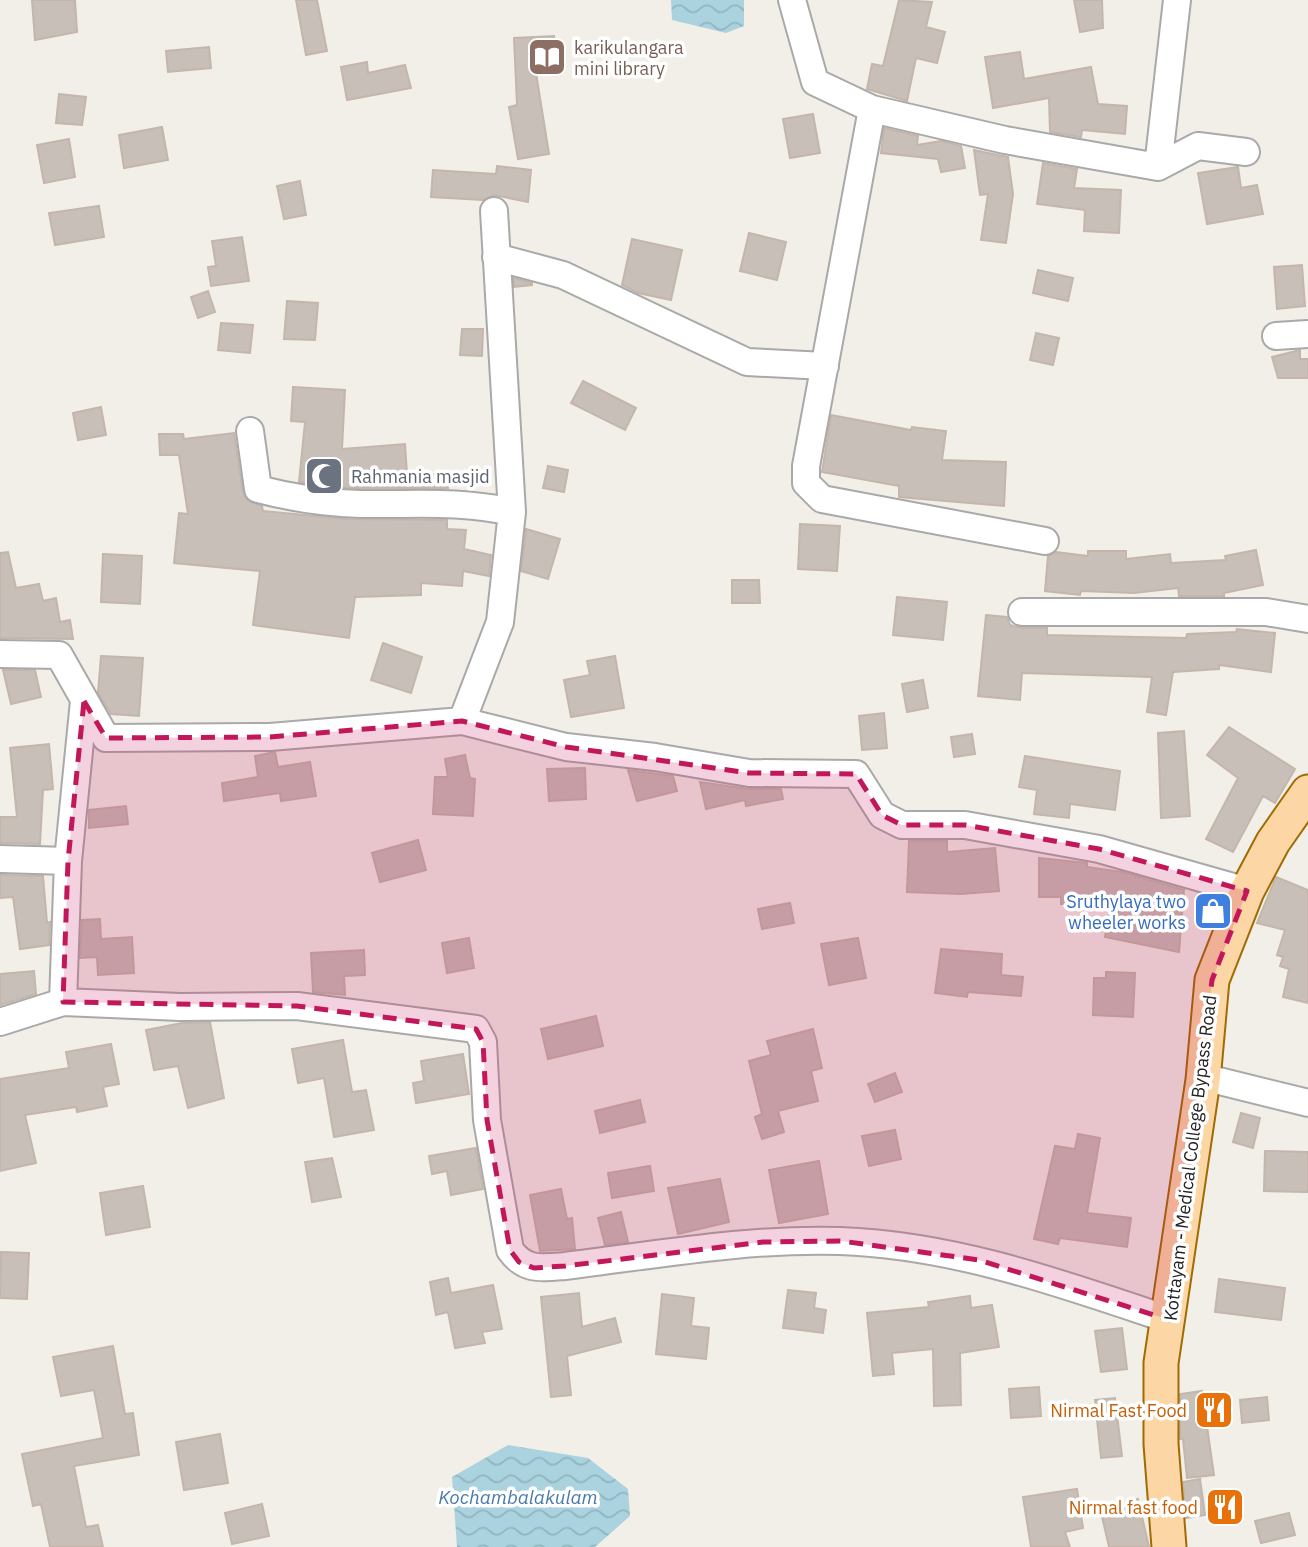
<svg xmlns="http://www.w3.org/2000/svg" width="1308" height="1547" font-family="'IBM Plex Sans',sans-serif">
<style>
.water{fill:url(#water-waves)}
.building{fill:#c7bfb8;stroke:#c4b6ab;stroke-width:2}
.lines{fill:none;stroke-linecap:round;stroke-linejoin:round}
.minor-casing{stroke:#a9a9a9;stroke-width:30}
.major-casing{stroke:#a06b00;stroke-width:37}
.minor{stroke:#fff;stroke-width:26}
.major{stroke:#fcd6a4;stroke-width:33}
.marked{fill:#c2185b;fill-opacity:0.2;stroke:#c2185b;stroke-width:5;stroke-dasharray:14 9;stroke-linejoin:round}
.labels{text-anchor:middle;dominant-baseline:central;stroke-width:7;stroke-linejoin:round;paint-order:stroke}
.education-label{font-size:18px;fill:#785e54;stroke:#fff;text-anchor:start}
.worship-label{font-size:18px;fill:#5b616d;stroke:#fff;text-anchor:start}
.shop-label{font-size:18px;fill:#366cbe;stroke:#fff;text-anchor:end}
.street-label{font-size:18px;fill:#222;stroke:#fff}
.food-label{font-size:18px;fill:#c56008;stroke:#fff;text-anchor:end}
.water-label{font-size:19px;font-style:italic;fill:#4a7aab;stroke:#fff}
</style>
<defs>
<pattern id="water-waves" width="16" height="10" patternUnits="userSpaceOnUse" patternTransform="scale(1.75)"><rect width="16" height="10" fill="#aad3df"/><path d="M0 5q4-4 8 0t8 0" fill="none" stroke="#92b5bf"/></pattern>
</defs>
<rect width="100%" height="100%" fill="#f2efe9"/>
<path class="water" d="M671 0H744V26L726 33 672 20Z
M508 1445 588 1458 628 1489 630 1516 595 1547H457L452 1477Z"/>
<path class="building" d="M32 0H75L77 32 35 40Z
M296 0H317L327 51 306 55Z
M899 0 932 2 926 27 945 32 937 63 916 58 907 101 867 89 872 64 883 66Z
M1074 0H1102L1103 28 1080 32Z
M554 36 555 72 536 73 549 154 518 159 509 107 517 105 514 38Z
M209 47 211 68 168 72 166 51Z
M1020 52 1024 79 1091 67 1098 104 1127 106 1125 134 1082 130 1081 137 1050 132 1049 98 993 108 985 57Z
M367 62 368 73 405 65 411 88 347 100 341 67Z
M59 94 86 97 82 125 56 123Z
M813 114 820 153 790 158 783 119Z
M162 127 168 160 124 168 119 135Z
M884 128 918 136 917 145 941 141 961 146 965 168 941 172 938 159 881 153Z
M69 139 75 177 44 183 37 145Z
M974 150 1008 157 1013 194 1006 243 981 240 988 194 980 195Z
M1043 163 1077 169 1074 188 1121 190 1119 233 1084 231 1085 210 1037 204Z
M497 166 531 170 528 202 494 195 483 200 431 197 433 170 496 174Z
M1238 167 1241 188 1257 185 1263 214 1207 224 1198 173Z
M300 181 306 215 284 219 277 186Z
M99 206 104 237 55 245 49 213Z
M749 233 786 242 777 280 740 271Z
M242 237 249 281 211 286 208 267 216 266 212 241Z
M632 239 682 250 671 300 638 293 622 285Z
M1302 265 1305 306 1277 309 1274 267Z
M1038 270 1073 278 1068 301 1033 293Z
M514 278 532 283V285L514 287Z
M208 291 215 312 198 318 191 297Z
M287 301 318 303 315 340 284 339Z
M221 323 253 325 250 353 218 350Z
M462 329H483L482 356 460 355Z
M1036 333 1059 338 1053 365 1030 360Z
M1300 350V359H1308V378H1278L1272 357Z
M583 381 636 408 625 430 571 403Z
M293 387 345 390 342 449 405 444 407 474 448 475V488H349L299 482 305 422 291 421Z
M101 407 106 435 78 440 73 413Z
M831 415 911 430 912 427 946 431 942 460 1006 462 1004 506 899 497V486L822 472Z
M234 433 243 492 247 500 262 506 263 511 347 519 447 520V529L466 530 464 549 491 555 489 576 463 571 462 586 421 583V595L355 597 349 638 253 625 260 571 174 563 179 513 188 514 179 455H160L159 434H183L184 439Z
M548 466 568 470 564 492 543 488Z
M800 524 840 526 837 571 798 569Z
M526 529 560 539 548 579 521 571Z
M1256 550 1263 585 1224 593V596H1179L1178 588 1134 593 1081 591 1080 595 1045 591 1048 556 1056 552 1088 556V551H1126V559L1170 554 1171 563 1226 560 1225 556Z
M8 552 16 588 39 584 43 601 56 598 60 622 70 620 73 639 0 638V553Z
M103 554 142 556 140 604 101 602Z
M732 580H759L760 603H732Z
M897 597 947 602 943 640 893 635Z
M986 615 1007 617 1010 625 1021 628H1047V635L1186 638 1187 634 1236 632 1237 629 1275 633 1271 672 1219 665V669L1173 672 1166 715 1147 712 1152 677 1022 673 1020 700 978 696Z
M383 643 422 657 411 693 371 680Z
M101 656 143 658 139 716 111 714 98 693Z
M615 656 624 708 571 717 564 680 590 675 587 661Z
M3 670H35L41 697 11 704Z
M923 680 928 708 907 712 902 684Z
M884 713 887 748 862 750 859 716Z
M1229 727 1295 769 1275 803 1263 796 1233 852 1206 839 1238 778 1207 755Z
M1184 731 1190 816 1161 818 1158 733Z
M972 734 975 754 954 757 951 737Z
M49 744 53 789 43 790 40 844 0 843V817H17L10 748Z
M275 752 278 767 310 762 316 796 281 801 280 793 224 801 222 783 258 777 255 756Z
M465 755 470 778 475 779 473 816 433 814 435 777H448L445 759Z
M1025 756 1120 771 1115 810 1070 804 1069 818 1034 814 1037 790 1019 787Z
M585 768 586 799 549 801 547 769Z
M628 770 673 776 677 791 637 801Z
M700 782 749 789H781L783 799 746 806 745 800 706 809Z
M126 806 128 824 89 828V810Z
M418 840 426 870 380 882 372 853Z
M909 841H947V852L995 848 999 891 961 894 907 892Z
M1039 858 1087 863V867L1122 872 1184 890 1179 952 1105 937 1111 903 1061 904V897H1039Z
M0 875 43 876 47 923 50 922 49 945 20 949 13 897 0 898Z
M1276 877 1308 890V1003L1283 997 1289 969 1280 966 1283 957 1277 955 1285 930 1257 923Z
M790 903 794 923 762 929 758 909Z
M100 919 101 939 132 937 134 973 98 975 97 957 80 958 82 920Z
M469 938 474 968 447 973 442 943Z
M858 938 866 978 829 985 821 944Z
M941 949 1002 954 1001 975 1023 977 1021 996 968 992 967 997 935 993Z
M364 950 365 975 344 976 345 995 313 992 311 953Z
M34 971 36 994 0 1005V974Z
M1106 972 1135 973 1133 1017 1093 1015 1094 978H1106Z
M596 1016 603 1046 548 1059 541 1029Z
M210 1022 224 1098 188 1108 178 1066 154 1070 146 1030 182 1023Z
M813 1029 822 1068 811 1071 818 1101 778 1111 784 1132 762 1139 755 1117 762 1114 749 1061 771 1055 767 1041Z
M343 1040 352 1092 366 1090 374 1130 334 1137 324 1078 298 1083 292 1049Z
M111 1044 119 1084 103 1087 107 1106 77 1112 76 1107 25 1115 36 1163 0 1171V1079L69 1068 66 1052Z
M463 1054 469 1094 416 1103 413 1083 424 1081 421 1061Z
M895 1073 902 1092 875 1102 868 1084Z
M640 1100 645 1122 600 1133 595 1111Z
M1241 1113 1260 1118 1253 1148 1233 1142Z
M895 1130 901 1159 869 1166 862 1136Z
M1078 1134 1100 1138 1087 1213 1131 1218 1127 1247 1060 1238 1058 1244 1034 1239 1055 1146 1075 1149Z
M476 1148 483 1189 451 1195 447 1171 432 1174 429 1156Z
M1265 1151 1308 1152V1192L1264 1191Z
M332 1158 341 1197 312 1202 305 1162Z
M819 1161 828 1214 779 1223 769 1170Z
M650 1166 654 1191 612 1198 608 1173Z
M720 1179 729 1222 678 1234 668 1188Z
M143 1186 150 1227 106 1235 100 1193Z
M561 1189 567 1219 572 1218 575 1249 540 1251 530 1195Z
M621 1212 628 1242 605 1245 598 1218Z
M1 1252 29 1253 27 1299 0 1298Z
M448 1278 451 1293 493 1285 502 1329 482 1332 485 1343 455 1348 448 1312 436 1315 430 1282Z
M1219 1279 1285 1288 1281 1320 1215 1312Z
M788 1290 816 1293 814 1308 826 1310 823 1333 783 1328Z
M579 1293 582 1327 615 1318 621 1342 567 1356 571 1395 551 1397 541 1297Z
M662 1294 694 1298 691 1326 709 1328 706 1359 656 1354Z
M970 1296 971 1308 992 1305 999 1347 960 1353 961 1405 934 1406 933 1349 892 1353 894 1374 873 1376 867 1313 929 1307 928 1302Z
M1122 1328 1127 1369 1101 1372 1095 1331Z
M113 1346 125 1414 133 1413 139 1455 74 1466 86 1527 98 1525 103 1547H50L41 1504 33 1506 22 1454 103 1438 94 1390 61 1396 53 1357Z
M1039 1387 1041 1416 1011 1418 1009 1389Z
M1202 1391 1214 1475 1187 1478 1183 1439H1180V1394Z
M1267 1397 1269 1420 1242 1423 1240 1400Z
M1115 1398 1122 1456 1101 1458 1095 1400Z
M220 1434 228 1483 184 1490 176 1442Z
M1200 1479 1205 1515 1186 1518 1183 1482Z
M1077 1489 1083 1528 1065 1532 1070 1547H1031L1023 1497Z
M1138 1499 1149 1547H1109L1100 1508Z
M262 1504 269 1536 232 1544 225 1513Z
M1289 1513 1295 1535 1261 1543 1255 1521Z"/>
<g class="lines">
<defs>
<path id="minor" d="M792 0 815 82 872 109 1005 140 1158 167
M1177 0 1158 167 1198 146 1246 152
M872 109 806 466V483L822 499 1045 541
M494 211 512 512
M496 257 563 275 747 362 825 366
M1276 336 1308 334
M250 431 258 489C292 498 326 503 361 504 416 505 456 500 512 512L500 622 462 721 566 747 655 757 749 773 856 774 882 815 902 825H965L1099 849 1247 891
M1022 612H1266L1308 619
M0 654 59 655 106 738 270 737 462 721
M0 859 68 861
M63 1002 68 861 84 701
M0 1022 63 1002 180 1007 297 1006 476 1029 483 1042 487 1120 510 1250C525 1271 541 1268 565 1266 656 1255 749 1238 840 1241 955 1245 1063 1284 1170 1320
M1203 1077 1308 1103"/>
<path id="major" d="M1169 1547 1161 1444V1363L1203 1080 1212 980 1247 891 1273 842 1308 792"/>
</defs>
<use href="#minor" class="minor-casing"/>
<use href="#major" class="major-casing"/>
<use href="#minor" class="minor"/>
<use href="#major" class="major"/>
</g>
<path class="marked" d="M84 701 106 738 270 737 462 721 566 747 749 773 856 774 882 815 902 825H965L1099 849 1247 891 1212 980 1170 1320 979 1260 841 1241 763 1242 565 1266 534 1268 519 1262 510 1250 487 1120 483 1042 476 1029 297 1006 63 1002 68 861Z"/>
<defs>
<symbol id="library-square" viewBox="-11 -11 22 22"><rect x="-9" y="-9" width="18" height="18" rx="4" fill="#8d6e63" stroke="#fff"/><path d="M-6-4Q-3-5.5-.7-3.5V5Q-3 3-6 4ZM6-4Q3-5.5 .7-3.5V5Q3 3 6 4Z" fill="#fff"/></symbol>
<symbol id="mosque-square" viewBox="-11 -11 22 22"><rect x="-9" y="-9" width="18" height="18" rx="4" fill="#6b7280" stroke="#fff"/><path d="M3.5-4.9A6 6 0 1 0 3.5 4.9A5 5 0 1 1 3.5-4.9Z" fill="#fff"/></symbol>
<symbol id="shop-square" viewBox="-11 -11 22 22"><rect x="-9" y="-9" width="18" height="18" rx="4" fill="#3f7fe0" stroke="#fff"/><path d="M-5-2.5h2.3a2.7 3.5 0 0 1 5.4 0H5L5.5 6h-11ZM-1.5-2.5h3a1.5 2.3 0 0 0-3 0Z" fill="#fff"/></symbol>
<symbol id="restaurant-square" viewBox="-11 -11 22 22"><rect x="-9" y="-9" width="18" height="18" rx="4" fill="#e8710a" stroke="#fff"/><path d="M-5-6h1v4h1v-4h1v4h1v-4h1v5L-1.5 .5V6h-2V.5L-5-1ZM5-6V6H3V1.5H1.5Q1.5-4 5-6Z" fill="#fff"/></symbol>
</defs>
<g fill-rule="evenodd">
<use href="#library-square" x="525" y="35" width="44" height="44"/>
<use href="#mosque-square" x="302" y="454" width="44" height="44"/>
<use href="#shop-square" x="1191" y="889" width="44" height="44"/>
<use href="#restaurant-square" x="1192" y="1388" width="44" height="44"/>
<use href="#restaurant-square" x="1203" y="1485" width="44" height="44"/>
</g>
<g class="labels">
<g class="education-label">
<text x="574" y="47">karikulangara<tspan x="574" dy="21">mini library</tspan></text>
</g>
<g class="worship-label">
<text x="351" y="476">Rahmania masjid</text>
</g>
<g class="shop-label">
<text x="1186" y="901">Sruthylaya two<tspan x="1186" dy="21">wheeler works</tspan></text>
</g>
<g class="street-label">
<text transform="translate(1190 1158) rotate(-83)">Kottayam - Medical College Bypass Road</text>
</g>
<g class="food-label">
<text x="1187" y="1410">Nirmal Fast Food</text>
<text x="1198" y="1507">Nirmal fast food</text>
</g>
<g class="water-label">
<text x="518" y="1497">Kochambalakulam</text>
</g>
</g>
</svg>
